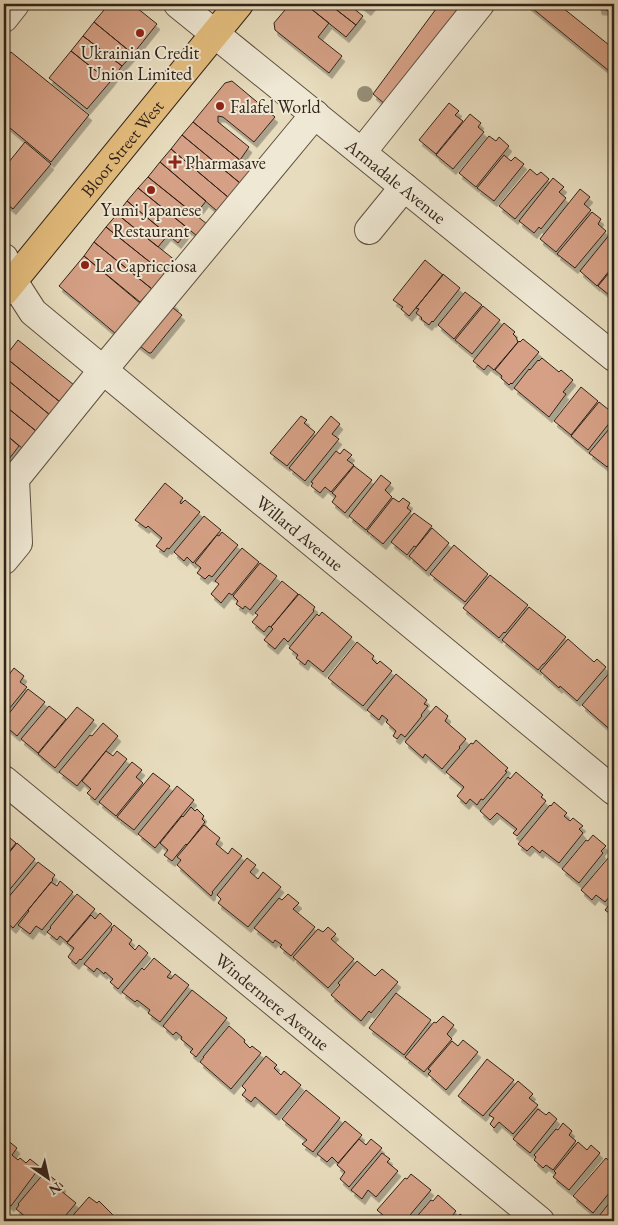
<svg xmlns="http://www.w3.org/2000/svg" width="618" height="1225" font-family="'EB Garamond',serif">
<style>
.building{fill:#d5a085;stroke:#322319;filter:url(#shadow)}
.lines{fill:none;stroke-linecap:round;stroke-linejoin:round}
.minor-casing{stroke:#5f5142;stroke-width:30}
.major-casing{stroke:#322319;stroke-width:30}
.minor{stroke:#efe8d4;stroke-width:28}
.major{stroke:#e4be7e;stroke-width:28}
.tree{fill:#958c74}
.poi-dot{fill:#8f2418;stroke:#efe8d4;stroke-width:2}
.labels{text-anchor:middle;dominant-baseline:central;stroke-width:4;stroke-linejoin:round;paint-order:stroke}
.poi-label{font-size:18px;fill:#322319;stroke:#efe8d4;text-anchor:start}
.street-label{font-size:18px;fill:#322319;stroke:#efe8d4}
</style>
<defs>
<filter id="shadow"><feDropShadow dx="3" dy="5.5" stdDeviation="0" flood-color="#0004"/></filter>
</defs>
<rect width="100%" height="100%" fill="#e7dcbd"/>
<filter id="stains"><feTurbulence type="fractalNoise" baseFrequency=".004" numOctaves="4"/><feColorMatrix values="0 0 0 0 .2 0 0 0 0 .09 0 0 0 0 .02 0 0 0 .5 -.17"/></filter>
<radialGradient id="worn" r=".72"><stop offset=".6" stop-color="#630" stop-opacity="0"/><stop offset="1" stop-color="#630" stop-opacity=".3"/></radialGradient>
<path class="building" d="M109 4H132L157 24 133 54 94 22Z
M290 4H305L329 23 318 37 342 56 329 73 275 30 274 23Z
M305 4H329L356 25 346 37Z
M329 4H348L363 16 356 25Z
M360 4H373L368 10Z
M430 4H475L385 104 373 94 436 9Z
M527 4H558L614 49V75Z
M598 4H614V16L607 10 599 9Z
M94 22 133 54 122 66 83 36Z
M83 36 122 66 110 82 71 51Z
M71 51 110 82 87 109 49 78Z
M11 52 89 115 51 162 4 123V61Z
M232 81 275 117 254 142 223 117 218 116V122L249 147 240 160 193 122 225 83Z
M449 103 459 111 455 115 463 121 436 154 419 140Z
M470 114 481 123 478 127 484 132 453 169 436 155Z
M193 122 257 174 246 188 182 135Z
M182 135 246 188 235 203 171 149Z
M489 136 496 141 499 137 509 146 476 187 459 173Z
M25 142 51 164 13 209 4 202V160L8 163Z
M171 149 235 203 224 217 160 162Z
M504 155 511 161 515 157 524 164 494 201 477 188Z
M160 162 206 201 195 215 148 177Z
M530 169 537 175 541 172 549 179 515 219 499 206Z
M148 177 212 228 202 240 138 188Z
M553 178 564 187 559 192 566 198 541 229 539 227 534 233 519 221Z
M138 188 189 229 178 243 127 201Z
M580 189 590 197 584 204 591 210 556 252 540 239Z
M127 201 168 235 158 247 117 214Z
M592 212 601 219 598 224 606 231 575 268 557 254Z
M117 214 181 265 171 279 106 227Z
M106 227 171 279 158 294 94 242Z
M610 234 614 238V265L597 286 580 271Z
M94 242 152 289 140 302 84 256Z
M84 256 147 309 122 339 59 286Z
M425 260 443 275 409 316 401 309 403 307 393 300Z
M614 267V299L598 286Z
M443 274 460 288 433 322 432 321 429 325 421 319 422 318 416 313 419 309 416 308Z
M465 292 482 305 454 339 438 325Z
M167 297 176 305 173 308 182 315 151 353H149L132 340Z
M483 306 500 320 472 354 455 340Z
M504 323 515 332 513 334 516 337 518 342 494 370 488 365 484 370 473 361Z
M523 339 539 352 512 384 511 383 509 385 501 378 502 376 495 370 519 341 520 342Z
M18 340 74 385 60 402 5 357Z
M5 357 60 402 50 415 4 377Z
M542 358 559 372 561 370 573 380 563 392 566 394 549 417 514 388 529 369 530 370 538 360 539 361Z
M4 377 50 415 36 431 4 405Z
M581 387 598 401 571 435 554 421Z
M599 402 614 414 610 420 611 421 588 450 571 436Z
M4 405 36 431 22 448 4 433Z
M301 416 307 420 304 423 315 432 287 466 270 453Z
M331 416 340 424 332 434 339 439 305 481 289 468Z
M614 423V459L607 467 589 453Z
M4 433 19 446 9 459 4 455Z
M344 449 352 455 347 460 354 465 331 492 325 487 320 493 311 486 313 483 311 482 336 451 340 454Z
M354 466 372 480 345 513 332 502 336 496 332 493Z
M381 475 391 483 385 490 392 497 366 530 349 516Z
M165 483 183 498 180 502 181 504 185 500 200 512 169 549 167 548 164 552 156 546 162 538 148 526 146 528 135 520Z
M393 498 399 502 403 498 410 503 407 508 411 511 383 544 367 531Z
M414 513 432 526 416 547 414 546 407 555 391 542Z
M204 516 221 530 193 563 187 557 184 561 174 552Z
M432 528 449 543 426 571 409 556Z
M222 532 238 545 212 577 209 575 205 579 197 573 201 568 195 563 217 535 219 536Z
M454 545 488 574 465 602 430 574Z
M242 548 259 562 232 595 229 593 221 603 211 594 219 584 215 581Z
M260 563 277 576 250 610 245 606 243 609 236 604 238 601 233 596Z
M490 575 528 605 505 633 504 632 499 638 463 608Z
M282 581 298 594 271 627 269 626 264 632 252 622 258 615 255 613Z
M299 594 315 607 313 610 314 611 288 642 284 638 275 649 264 640 273 629 271 627Z
M529 607 566 637 544 664H543L538 670 502 640Z
M322 612 352 637 323 672 308 660 305 665 296 658 298 655 289 648 317 614 319 616Z
M568 639 594 662 597 659 606 667 577 701 560 686 559 688 540 671Z
M357 642 374 656 372 659 377 664 380 661 392 671 363 706 328 678Z
M14 668 24 676 20 682 27 687 4 715V681Z
M611 671 614 674V733L582 705Z
M396 674 427 700 424 704 428 706 421 715 422 716 405 737 401 734 397 739 393 736 396 731 386 722 388 720 382 715 379 720 367 710Z
M28 689 45 702 17 736 4 725V720Z
M49 706 66 719 38 753 21 739Z
M436 706 448 716 445 721 466 739 459 747 460 748 442 769 425 754 423 758 405 742Z
M77 707 94 720 55 768 38 754Z
M103 723 118 736 77 786 59 772 90 735 92 736Z
M476 740 508 768 505 771 507 772 483 800 481 799 477 805 470 799 466 804 457 796 464 787 446 772 471 743 473 744Z
M106 751 113 756 117 751 127 759 95 800 87 793 91 789 82 781Z
M132 762 142 770 136 777 143 783 116 816 99 802Z
M516 772 543 795 541 797 546 801 517 836 513 833 517 829 497 813 490 820 480 811 508 777 510 779Z
M153 773 170 786 134 830 117 817Z
M177 786 194 800 155 848 138 834Z
M554 802 567 813 564 816 570 821 573 818 583 826 579 829 583 833 559 863 542 850 540 853 532 846 527 851 518 844 550 805 551 806Z
M191 807 195 811 197 809 204 816 202 819 205 822 187 845 186 844 172 861 164 855 168 850 160 843 182 816 183 817Z
M204 825 220 838 216 844 228 854 232 848 242 856 212 892 213 893 211 896 177 865 181 860 177 857Z
M4 833 16 843 4 858Z
M593 835 606 846 601 851 603 853 579 883 562 869 586 840 588 841Z
M17 843 35 859 6 894H4V859Z
M614 852V891L605 902 596 895 592 900 581 890 609 857 610 858Z
M247 858 256 865 250 872 258 879 263 872 281 887 248 927 218 903 221 899 217 895Z
M38 862 55 875 52 879 53 880 13 928 4 920 6 912 7 899Z
M60 881 73 892 42 930 36 926 30 934 18 925 29 911 28 910 51 882 57 886Z
M77 894 95 909 67 942 60 936 57 940 47 932 51 928 50 927Z
M288 894 299 903 293 909 315 927 291 956 280 947 282 945 275 940 273 943 254 928 279 898 282 900Z
M614 899V924L609 920 613 916 605 910Z
M100 913 112 924 81 960 80 959 76 964 68 957 74 948 67 943 91 915 95 919Z
M114 925 132 940 129 944 135 950 139 945 148 953 118 989 110 982 113 979 105 972 104 974 97 968 94 972 84 964 112 930 111 929Z
M328 927 336 934 331 939 354 959 328 988 293 957 318 929 323 932Z
M154 958 171 972 167 977 171 979 175 974 189 985 160 1022 148 1013 150 1010 137 1000 135 1002 122 992 142 968 144 970Z
M357 961 375 976 382 969 398 982 371 1013 369 1011 361 1021 331 995 340 985 338 983Z
M192 990 227 1018 196 1057 190 1052 193 1049 181 1039 182 1037 176 1032 173 1035 163 1026Z
M396 993 431 1020 404 1055 369 1028Z
M443 1016 454 1025 447 1034 452 1039 424 1072 405 1057 434 1022 436 1023Z
M229 1026 245 1040 244 1042 250 1048 252 1046 261 1053 231 1089 200 1062 204 1057H203Z
M463 1040 478 1052 446 1090 428 1074 431 1071 428 1069 452 1041 458 1046Z
M266 1056 277 1065 274 1068 281 1075 284 1071 301 1085 276 1115 255 1097 251 1102 242 1095 246 1090 242 1086Z
M487 1059 514 1080 483 1116 458 1096Z
M518 1081 533 1094 529 1098 538 1105 513 1134 499 1122 494 1128 490 1124 494 1118 489 1115Z
M306 1090 340 1118 313 1152 302 1144 307 1140 282 1119Z
M538 1109 546 1115 549 1112 557 1119 530 1153 513 1139Z
M345 1121 362 1135 338 1163 332 1157 327 1162 317 1154Z
M563 1123 572 1131 569 1135 576 1141 553 1170 546 1165 543 1168 534 1160 536 1157 534 1155 556 1129 558 1130Z
M6 1139 17 1148 12 1155 18 1160 20 1158 26 1163 30 1159 40 1167 11 1206 4 1200V1194L5 1193 4 1192V1142Z
M359 1139 366 1145 371 1139 382 1148 349 1187 340 1179 345 1172 337 1165Z
M578 1142 587 1150 591 1145 600 1153 569 1190 553 1177 556 1173 554 1171Z
M382 1153 390 1159 387 1162 398 1171 376 1197 368 1190 362 1199 351 1190Z
M606 1158 613 1165 614 1164V1187L593 1213 573 1196Z
M45 1172 63 1186 60 1190 76 1203 61 1221H31L16 1209 19 1205 18 1204Z
M411 1174 431 1190 405 1221H401L395 1216 390 1221 377 1210 405 1178 407 1179Z
M438 1195 456 1211 448 1221H413L431 1200 433 1201Z
M89 1197 97 1203 99 1201 119 1221H68Z
M614 1197V1221H606L599 1216Z
M460 1214 469 1221H454Z"/>
<g class="lines">
<defs>
<g id="minor">
<path id="s1" d="M178 4 614 357"/>
<path d="M4 18 15 4"/>
<path d="M362 152 480 4"/>
<path d="M369 230 404 187"/>
<path id="s2" d="M4 258 13 281 33 312 173 428 614 791"/>
<path d="M4 560 18 543 15 479 103 370 315 114"/>
<path id="s3" d="M4 780 540 1221"/>
</g>
<g id="major">
<path id="s4" d="M4 292 239 4"/>
</g>
</defs>
<use href="#minor" class="minor-casing"/>
<use href="#major" class="major-casing"/>
<use href="#minor" class="minor"/>
<use href="#major" class="major"/>
</g>
<circle class="tree" cx="365" cy="94" r="8"/>
<g class="poi-dot">
<circle cx="140" cy="33" r="5"/>
<circle cx="220" cy="106" r="5"/>
<path d="M172.5 154.5h5v5h5v5h-5v5h-5v-5h-5v-5h5z"/>
<circle cx="151" cy="190" r="5"/>
<circle cx="85" cy="265" r="5"/>
</g>
<g class="labels">
<g class="poi-label">
<text x="140" y="52" text-anchor="middle">Ukrainian Credit<tspan x="140" dy="21">Union Limited</tspan></text>
<text x="230" y="106">Falafel World</text>
<text x="185" y="162">Pharmasave</text>
<text x="151" y="209" text-anchor="middle">Yumi Japanese<tspan x="151" dy="21">Restaurant</tspan></text>
<text x="95" y="265">La Capricciosa</text>
</g>
<g class="street-label">
<text stroke="none"><textPath href="#s4" startOffset="186">Bloor Street West</textPath></text>
<text stroke="none"><textPath href="#s1" startOffset="281">Armadale Avenue</textPath></text>
<text stroke="none"><textPath href="#s2" startOffset="408">Willard Avenue</textPath></text>
<text stroke="none"><textPath href="#s3" startOffset="348">Windermere Avenue</textPath></text>
</g>
</g>
<rect width="618" height="1225" fill="none" stroke="#e7dcbd" stroke-width="20"/>
<rect x="5" y="5" width="608" height="1215" fill="none" stroke="#322319" stroke-width="2.5"/>
<rect x="10" y="10" width="598" height="1205" fill="none" stroke="#322319"/>
<g transform="translate(48 1178) rotate(146)" stroke="#efe8d4" stroke-width="4" paint-order="stroke">
<path d="M0-4L9 19L0 12L-9 19Z" fill="#322319"/>
<text y="-8" font-size="14" font-weight="bold" text-anchor="middle" fill="#322319">N</text>
</g>
<rect width="100%" height="100%" filter="url(#stains)"/>
<rect width="100%" height="100%" fill="url(#worn)"/>
</svg>
